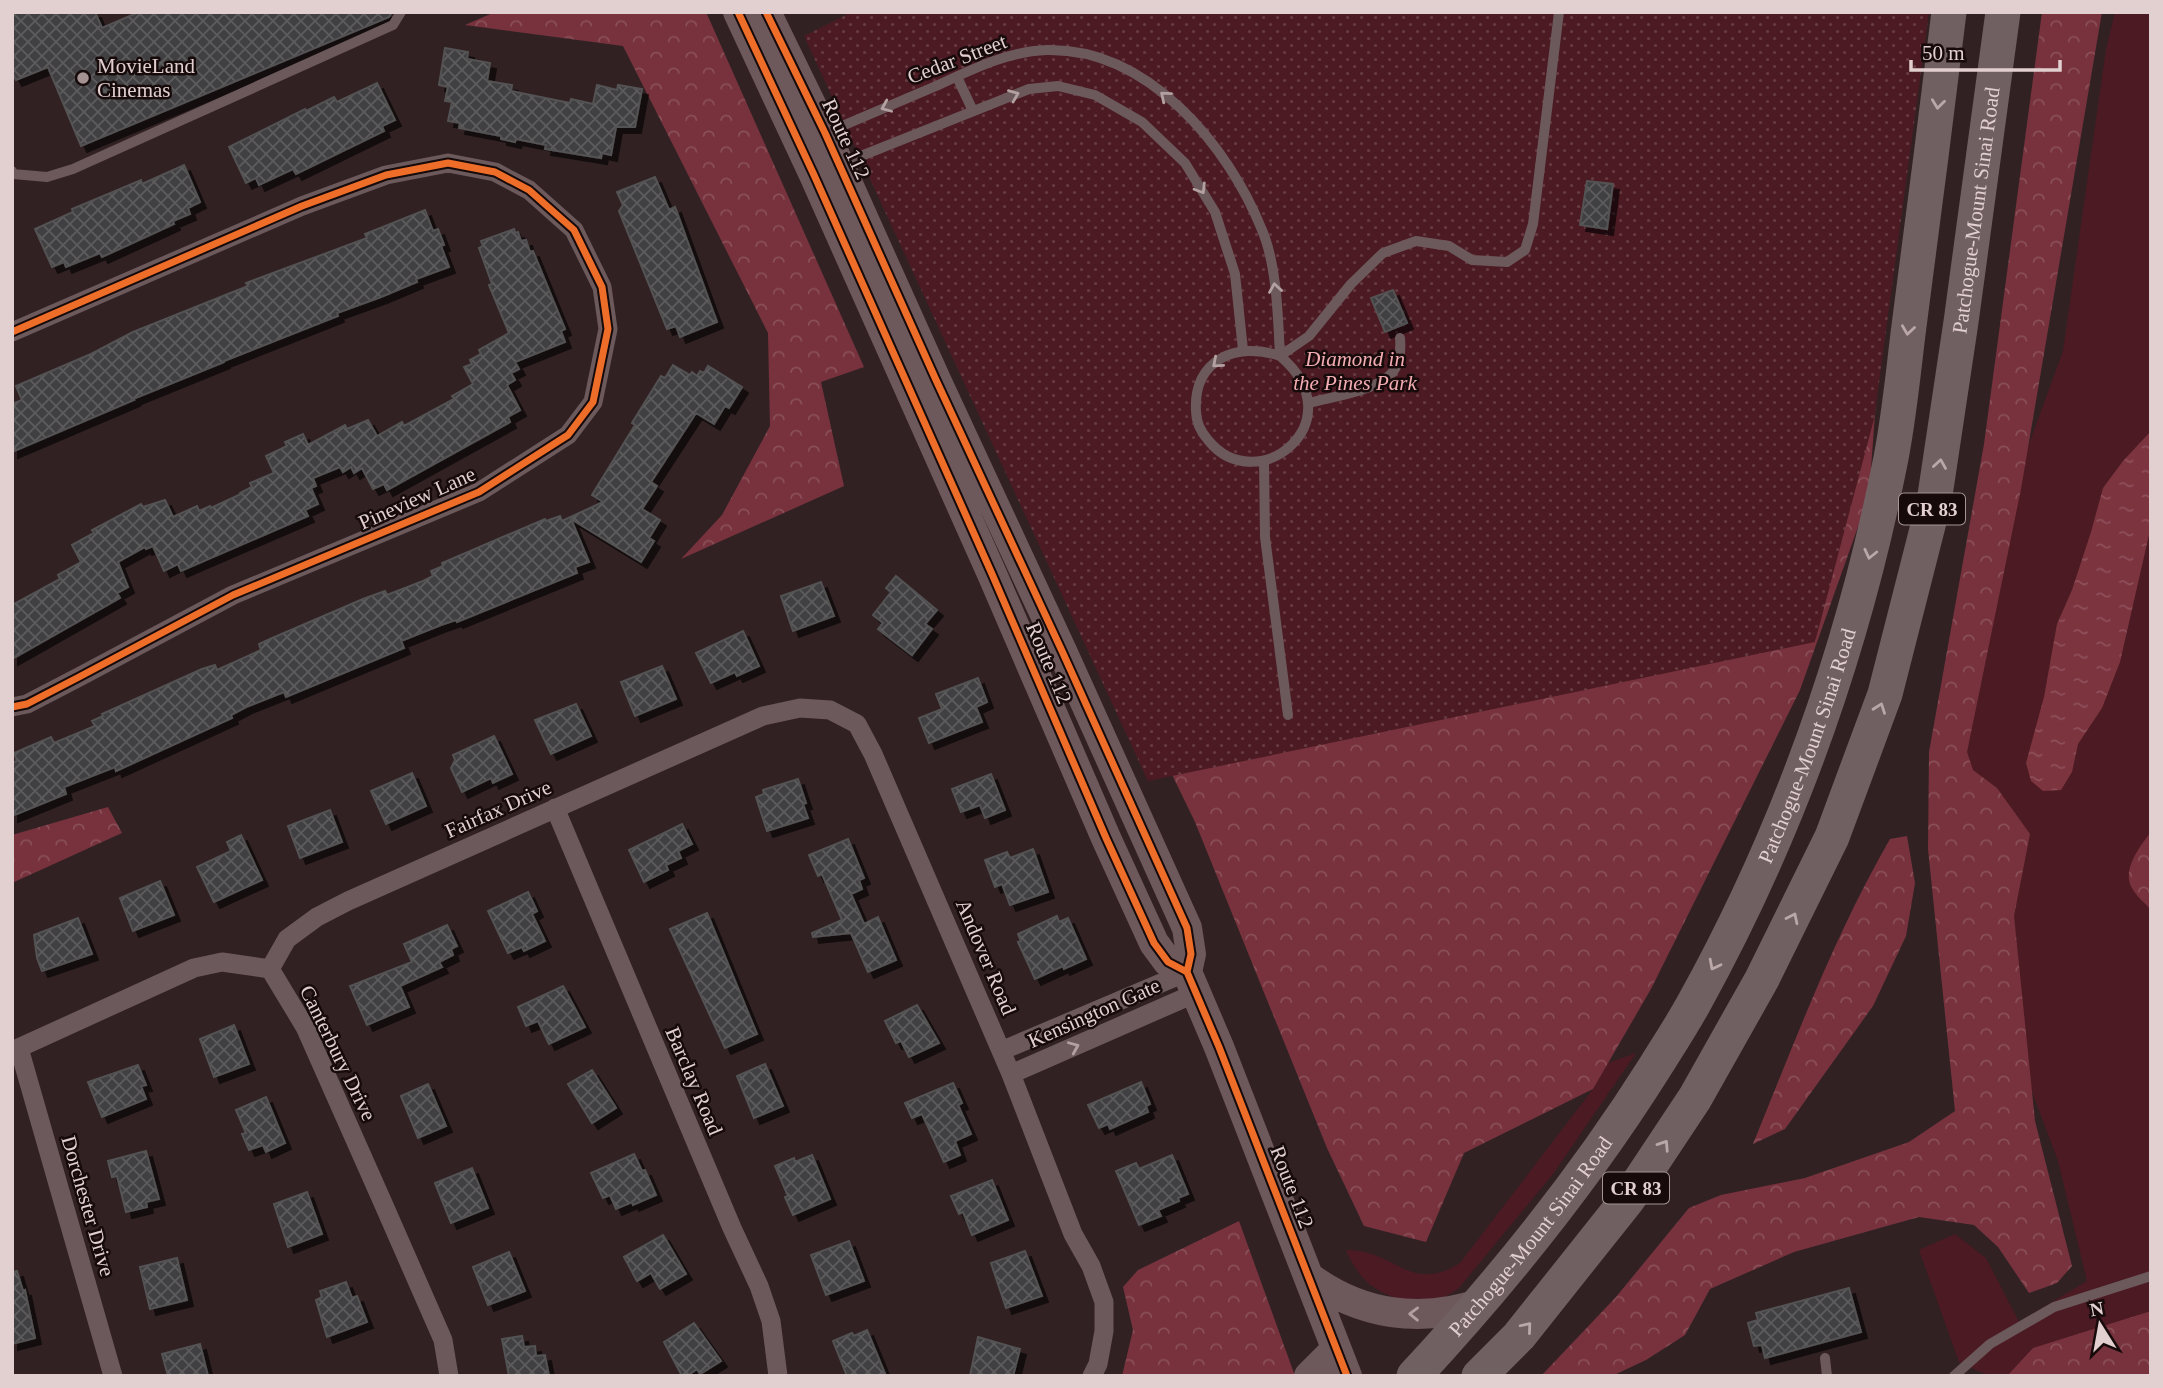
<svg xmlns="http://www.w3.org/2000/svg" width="2163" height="1388" font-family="'Times New Roman',serif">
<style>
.green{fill:#4c1a22}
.forest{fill:url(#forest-crowns)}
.park{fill:url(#park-dots)}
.water{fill:url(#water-ripples)}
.building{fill:url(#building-cross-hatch);stroke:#535253;stroke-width:2;filter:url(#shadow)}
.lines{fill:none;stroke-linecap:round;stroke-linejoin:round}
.lane{stroke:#6c595b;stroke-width:10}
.street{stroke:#6c595b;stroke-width:19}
.primary{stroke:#6d585b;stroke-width:30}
.highway{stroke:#706061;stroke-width:35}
.cycleway-casing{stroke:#160a0b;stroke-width:11}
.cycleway{stroke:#ee6e29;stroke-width:7}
.oneway{stroke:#b3a0a1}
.oneway2{stroke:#baa8a9}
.oneway3{stroke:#b39fa1}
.poi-dot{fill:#a49293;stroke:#160a0b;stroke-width:2.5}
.labels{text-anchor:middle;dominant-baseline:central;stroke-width:5;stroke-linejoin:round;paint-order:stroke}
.shield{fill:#160a0b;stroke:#a59495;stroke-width:2}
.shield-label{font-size:19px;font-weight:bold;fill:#e2cfd0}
.street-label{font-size:21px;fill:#e2cfd0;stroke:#160a0b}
.poi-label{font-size:21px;fill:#e2cfd0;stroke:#160a0b;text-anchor:start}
.park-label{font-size:21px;font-style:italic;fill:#f2acb2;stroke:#160a0b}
</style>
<defs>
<pattern id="forest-crowns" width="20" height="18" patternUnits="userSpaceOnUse" patternTransform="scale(1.75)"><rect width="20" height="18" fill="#77323d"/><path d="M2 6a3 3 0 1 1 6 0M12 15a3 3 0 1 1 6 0" fill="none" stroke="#8a4f58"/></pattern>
<pattern id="park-dots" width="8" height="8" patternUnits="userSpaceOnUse" patternTransform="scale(1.75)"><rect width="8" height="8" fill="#4c1a22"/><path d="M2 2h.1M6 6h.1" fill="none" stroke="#663a41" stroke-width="1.8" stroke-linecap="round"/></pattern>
<pattern id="water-ripples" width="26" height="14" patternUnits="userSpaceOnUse" patternTransform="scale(1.75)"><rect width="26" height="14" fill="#7c343f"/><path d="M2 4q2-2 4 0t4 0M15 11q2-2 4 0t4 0" fill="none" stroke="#8e505a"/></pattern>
<pattern id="building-cross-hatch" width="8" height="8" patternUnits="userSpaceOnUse" patternTransform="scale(1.75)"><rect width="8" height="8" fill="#414042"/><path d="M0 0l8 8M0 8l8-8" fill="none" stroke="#5c5b5c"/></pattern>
<filter id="shadow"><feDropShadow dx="6" dy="6" stdDeviation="0" flood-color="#0009"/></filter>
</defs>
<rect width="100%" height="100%" fill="#312123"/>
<path class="green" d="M2115 12H2151V1376H1989L1959 1362 1919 1250 1955 1234 1986 1258 2019 1322 2087 1281 2058 1161 2027 1078 1956 781 2002 518 2063 351 2106 49Z
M1636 1053 1553 1174 1458 1289 1436 1302 1388 1304 1391 1296C1367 1287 1356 1273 1346 1250 1395 1249 1410 1295 1460 1263L1593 1089 1608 1063Z"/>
<path class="forest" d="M495 12H706L864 367 821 382 844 486 681 559 722 515 770 426 768 333 623 46 465 25Z
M2042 12H2102L2021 489 1967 752 1973 770 1997 788 2030 834 2014 916 2035 1121 2072 1266 2057 1283 2029 1293 1998 1247 1974 1225 1919 1217 1794 1252 1710 1289 1685 1335 1646 1360 1612 1376H1541L1616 1297 1689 1208 1721 1195 1805 1178 1909 1142 1955 1111 1928 849 1929 752 1984 444Z
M928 271 1884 289 1869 496 1800 690 1651 989 1593 1089 1464 1153 1426 1242 1364 1226 1327 1148 1195 822Z
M108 807 122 833 12 883V835Z
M2151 832V910C2145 903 2136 896 2132 888 2121 870 2141 845 2151 832Z
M1907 836 1915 883 1906 936 1873 1006 1785 1129 1753 1144C1795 1041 1834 936 1890 839Z
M1239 1221 1295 1376H1122L1133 1330 1123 1287 1138 1270Z
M2151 1311V1376H2007L2033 1348Z"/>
<path class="park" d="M852 12H1929L1874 419 1815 642 1148 781 804 36Z"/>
<path class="water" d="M2151 431V526L2120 662 2102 708 2078 744 2072 772 2061 790 2043 791 2031 781 2026 763 2044 697 2057 624 2072 590 2091 532 2103 488 2123 461Z"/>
<path class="building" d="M12 12H95L102 28 139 12H392L389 17 81 146 48 67 16 80 12 72Z
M445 48 468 52 467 59 490 63 487 81 512 85 511 91 570 103 571 99 593 104 597 85 617 90 618 85 642 89 635 127H616L611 155 602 153 601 158 545 149 546 145 516 139 515 142 501 139V136L459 128 460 123 448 121 452 102 445 101 448 87 439 85Z
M377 83 395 120 382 126 384 131 296 174 293 169 259 185 256 178 246 183 229 147 305 109 306 111 334 97 337 102Z
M184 165 200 202 188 208 190 214 173 221 174 224 102 257 100 253 66 267 64 262 52 267 35 229 73 212 72 209 141 180 142 184Z
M655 177 669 210 675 207 717 322 680 337 676 326 667 329 619 211 623 205 617 192Z
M1587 181 1613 184 1607 229 1580 225Z
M425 210 433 231 438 229 444 245 441 246 449 267 416 279 417 282 381 297 337 313 338 316 224 361V362L133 399 134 400 12 452V404L22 400 16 386 91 354 133 332 248 286 246 283 367 238 365 234Z
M514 229 515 233 518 232 521 241 526 240 530 252 533 251 565 329 561 331 565 342 515 362 519 369 511 373 515 380 507 385 520 410 508 417 510 422 387 490 384 484 373 489 362 468 354 473 351 467 343 472 340 467 313 478 316 486 311 488 318 504 305 510 308 516 181 571 178 564 164 571 153 546 146 549 145 547 118 562 128 587 117 593 120 598 12 659V605L60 579 58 575 81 562 72 545 94 533 92 530 141 504 143 507 165 500 173 517 197 506 199 511 210 506 211 508 241 494 240 493 252 487 250 483 274 473 266 456 287 446 285 442 303 434 308 445 345 425 347 429 368 420 377 436 402 422 404 426 454 399 452 396 473 384 464 367 472 364 470 360 481 354 479 350 509 333 489 285 492 284 479 248 483 246 481 241Z
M1393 290 1407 323 1385 332 1371 298Z
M673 365 690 375 692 372 697 376 700 371 704 373 708 366 742 387 729 408 725 406 714 424 696 413 651 482 657 486 642 509 660 520 649 538 654 541 641 562 571 519 589 562 575 567 577 573 457 622 456 620 441 625 401 641 404 648 286 697 284 692 246 707 231 715 232 718 116 771 115 767 64 787 66 794 12 816V763L17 761 14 753 51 737 54 743 95 726 92 721 103 716 102 714 202 669 215 665 217 670 261 650 259 644 270 639 363 599 385 591 387 595 423 581 433 576 431 571 443 566 442 563 545 519 546 521 560 516 562 521 603 502 592 495 635 425 632 423 661 376 665 378Z
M896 576 937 610 925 624 932 629 912 655 878 629 883 623 873 615 891 592 886 588Z
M821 582 834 616 793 631 781 596Z
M743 631 759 666 737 676 735 672 711 683 696 653Z
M662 666 676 699 635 716 621 682Z
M978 678 987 702 976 707 982 722 929 743 919 718 942 709 936 694Z
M576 704 591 736 551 754 535 720Z
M494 736 512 774 493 783 491 778 462 792 451 768 455 760 453 755Z
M412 773 426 806 386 824 371 791Z
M991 774 1005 810 985 818 980 805 961 812 952 789Z
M798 779 806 803 803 804 808 818 767 831 756 797 764 794 763 790Z
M330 810 342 842 300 858 288 826Z
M682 824 692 844 678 851 681 858 666 865 668 870 644 882 629 850Z
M241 835 262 880 214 902 197 867 231 851 227 842Z
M848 839 864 878 859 880 862 889 851 894 864 924 878 917 896 960 868 972 851 933 813 937 812 933 842 920 822 874 818 876 809 855Z
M1033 849 1048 892 1010 905 1002 884 995 887 985 860 1007 852 1010 858Z
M160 881 174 915 133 931 120 898Z
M528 892 537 911 532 914 545 941 524 951 522 947 508 953 488 911Z
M707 913 757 1034 725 1048 670 929Z
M1057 916 1059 922 1068 918 1086 959 1064 969 1063 966 1035 979 1018 942 1021 941 1018 934Z
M78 918 92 954 42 971 37 958 34 935Z
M447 925 457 946 451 949 453 955 439 962 442 967 400 986 409 1007 367 1025 350 986 412 962 404 944Z
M563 986 585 1027 549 1044 538 1021 526 1026 518 1007Z
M917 1005 939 1043 909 1057 901 1041 896 1043 885 1021Z
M234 1025 249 1064 214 1077 200 1039Z
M765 1064 783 1106 754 1118 737 1076Z
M138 1065 146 1085 141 1086 146 1099 102 1117 88 1082Z
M592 1070 616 1108 592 1123 568 1084Z
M1141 1082 1150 1104 1146 1106 1148 1112 1110 1129 1108 1124 1099 1128 1088 1105Z
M953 1083 962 1103 958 1105 971 1134 955 1141 960 1155 944 1162 922 1114 912 1118 905 1103Z
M428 1084 446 1126 418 1138 401 1096Z
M266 1097 285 1143 266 1152 263 1145 249 1150 242 1134 246 1133 236 1110Z
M146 1151 159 1199 146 1202 147 1207 126 1212 117 1176 112 1177 108 1161Z
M634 1154 642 1171 645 1170 656 1195 633 1205 632 1202 616 1209 610 1195 603 1198 591 1173Z
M812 1155 830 1199 793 1215 785 1197 788 1196 775 1166 794 1158 795 1162Z
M1172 1155 1188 1194 1178 1198 1179 1201 1158 1210 1161 1216 1139 1225 1116 1171 1136 1163 1139 1169Z
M472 1168 488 1208 451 1223 435 1183Z
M992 1180 1008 1220 972 1235 963 1212 959 1214 951 1196Z
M307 1192 322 1234 288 1247 274 1204Z
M663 1235 686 1274 660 1289 651 1273 637 1281 624 1257Z
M849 1241 864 1281 826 1295 811 1255Z
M1025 1251 1042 1296 1006 1308 991 1263Z
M509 1252 525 1291 488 1305 473 1267Z
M177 1258 187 1300 150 1309 140 1267Z
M17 1271 23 1291 25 1290 35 1338 12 1344V1272Z
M346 1282 352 1298 357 1296 367 1322 327 1337 316 1300 322 1297 320 1291Z
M1849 1288 1861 1332 1765 1358 1762 1345 1754 1346 1748 1323 1758 1320 1756 1313Z
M694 1323 721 1361 700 1374 697 1369 687 1376H682L664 1342Z
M867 1330 886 1376H847L833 1341 852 1333 854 1336Z
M522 1336 524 1347 535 1346 536 1356 545 1355 549 1376H509L502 1339Z
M978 1337 1020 1349 1013 1376H970Z
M200 1344 208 1376H168L162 1354Z"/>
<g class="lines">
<path class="lane" d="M957 77 973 111
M828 132C864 117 900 101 936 86 971 70 1008 51 1047 50 1148 48 1228 145 1262 230 1277 265 1278 318 1280 356 1357 421 1257 501 1208 440 1201 432 1196 422 1196 411 1193 360 1236 341 1280 356
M841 164 1029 89 1058 86 1095 95 1142 122 1185 163 1215 212 1235 274 1243 350
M12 171 13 174 47 177 73 169 393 25 401 12
M1280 356 1309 336 1351 284 1383 253 1416 241 1449 246 1472 260 1507 262 1525 250 1533 224 1559 12
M1309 403C1331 397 1375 391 1391 374 1400 365 1401 350 1400 338
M1264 461 1265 537 1288 715
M1825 1358 1827 1376
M1954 1376 1990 1344 2054 1307 2151 1276"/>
<path class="street" d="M12 332 302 206 386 175 448 163 495 172 529 190 574 230 602 287 608 329 593 402 568 435 479 492 233 595 79 677 27 704 12 707
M555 808 732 1228 759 1286 771 1321 778 1376
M270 969 287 939 317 917 348 901 763 716 800 708 830 710 857 724 873 754 1011 1074 1073 1234 1091 1266 1104 1302V1331L1098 1364 1092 1376
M19 1048 113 1376
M12 1051 194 968 222 962 270 969 305 1027 383 1203 443 1340 449 1376
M1001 1051 1187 972
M1011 1074 1196 993"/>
<path class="primary" d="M738 12 814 175 992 574 1106 838 1154 943 1168 962 1187 972
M766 12 825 133 936 380 1062 651 1187 928 1191 954 1187 972 1219 1047 1347 1376
M1309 1277C1360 1315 1421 1324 1481 1303
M1309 1376 1336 1349"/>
<g class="highway">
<path id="s1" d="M1414 1376C1504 1279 1584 1180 1655 1067 1668 1046 1682 1025 1694 1003 1787 835 1851 655 1889 468 1899 421 1903 373 1909 326 1923 221 1936 117 1949 12"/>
<path id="s2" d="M1479 1376 1519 1336 1628 1199 1695 1098 1762 979 1832 837 1885 694 1934 502 1961 322 2003 12"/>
</g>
<defs>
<path id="cycleway" d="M738 12 814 175 992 574 1106 838 1154 943 1168 962 1187 972
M766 12 825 133 936 380 1062 651 1187 928 1191 954 1187 972 1219 1047 1347 1376
M12 332 302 206 386 175 448 163 495 172 529 190 574 230 602 287 608 329 593 402 568 435 479 492 233 595 79 677 27 704 12 707"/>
</defs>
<use href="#cycleway" class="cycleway-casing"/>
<use href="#cycleway" class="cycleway"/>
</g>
<defs><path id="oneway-chevron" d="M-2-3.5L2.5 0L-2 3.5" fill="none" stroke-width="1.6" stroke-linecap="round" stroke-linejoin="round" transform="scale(1.75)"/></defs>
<g class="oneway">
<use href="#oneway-chevron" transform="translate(1014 95) rotate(-22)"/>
<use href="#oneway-chevron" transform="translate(1165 96) rotate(-140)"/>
<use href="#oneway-chevron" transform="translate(886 107) rotate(157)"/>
<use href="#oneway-chevron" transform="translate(1201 189) rotate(58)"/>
<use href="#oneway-chevron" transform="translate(1275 288) rotate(-99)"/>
<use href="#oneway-chevron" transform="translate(1217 363) rotate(139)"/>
<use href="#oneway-chevron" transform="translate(1074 1047) rotate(-23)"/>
</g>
<g class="oneway2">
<use href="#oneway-chevron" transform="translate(1938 104) rotate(97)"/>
<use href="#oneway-chevron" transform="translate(1908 330) rotate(98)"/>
<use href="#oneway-chevron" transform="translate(1940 464) rotate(-81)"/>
<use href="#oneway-chevron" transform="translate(1870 554) rotate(103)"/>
<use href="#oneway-chevron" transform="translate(1880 708) rotate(-70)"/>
<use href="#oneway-chevron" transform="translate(1793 918) rotate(-64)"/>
<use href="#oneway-chevron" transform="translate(1714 965) rotate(117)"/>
<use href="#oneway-chevron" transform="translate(1664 1145) rotate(-57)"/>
<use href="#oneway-chevron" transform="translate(1527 1327) rotate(-50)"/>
</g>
<use class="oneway3" href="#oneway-chevron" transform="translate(1414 1314) rotate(-179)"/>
<circle class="poi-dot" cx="83" cy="78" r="7"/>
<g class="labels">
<g class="shield">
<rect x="1899" y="493.5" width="66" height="31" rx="5"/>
<rect x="1603" y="1172.5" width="66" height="31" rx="5"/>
</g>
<g class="shield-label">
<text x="1932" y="509">CR 83</text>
<text x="1636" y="1188">CR 83</text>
</g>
<g class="street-label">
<text transform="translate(957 59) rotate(-21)">Cedar Street</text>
<text transform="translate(846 139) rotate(65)">Route 112</text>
<text stroke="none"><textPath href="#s2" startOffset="1293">Patchogue-Mount Sinai Road</textPath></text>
<text transform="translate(417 498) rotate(-24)">Pineview Lane</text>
<text transform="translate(1049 663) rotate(67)">Route 112</text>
<text stroke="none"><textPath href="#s1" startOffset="749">Patchogue-Mount Sinai Road</textPath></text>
<text transform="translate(498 809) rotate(-24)">Fairfax Drive</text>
<text transform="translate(986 957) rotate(67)">Andover Road</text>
<text transform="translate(1094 1013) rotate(-24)">Kensington Gate</text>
<text transform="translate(338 1053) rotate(64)">Canterbury Drive</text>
<text transform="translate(694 1081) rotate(67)">Barclay Road</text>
<text transform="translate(1292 1187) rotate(69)">Route 112</text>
<text transform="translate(88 1206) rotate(74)">Dorchester Drive</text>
<text stroke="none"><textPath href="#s1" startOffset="182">Patchogue-Mount Sinai Road</textPath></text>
</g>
<g class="poi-label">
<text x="97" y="66">MovieLand<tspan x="97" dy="24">Cinemas</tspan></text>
</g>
<g class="park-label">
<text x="1355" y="359">Diamond in<tspan x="1355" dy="24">the Pines Park</tspan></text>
</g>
</g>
<rect width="2163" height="1388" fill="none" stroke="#e2cfd0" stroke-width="28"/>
<g transform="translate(2100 1325) rotate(349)" stroke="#160a0b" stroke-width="5" paint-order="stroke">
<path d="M0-5L12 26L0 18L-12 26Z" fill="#e2cfd0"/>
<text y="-10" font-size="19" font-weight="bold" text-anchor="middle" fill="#e2cfd0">N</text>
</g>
<path d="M1911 60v10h149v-10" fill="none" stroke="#e2cfd0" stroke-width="3.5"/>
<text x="1922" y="60" font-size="21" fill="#e2cfd0" stroke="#160a0b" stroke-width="5" paint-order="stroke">50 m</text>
</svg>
